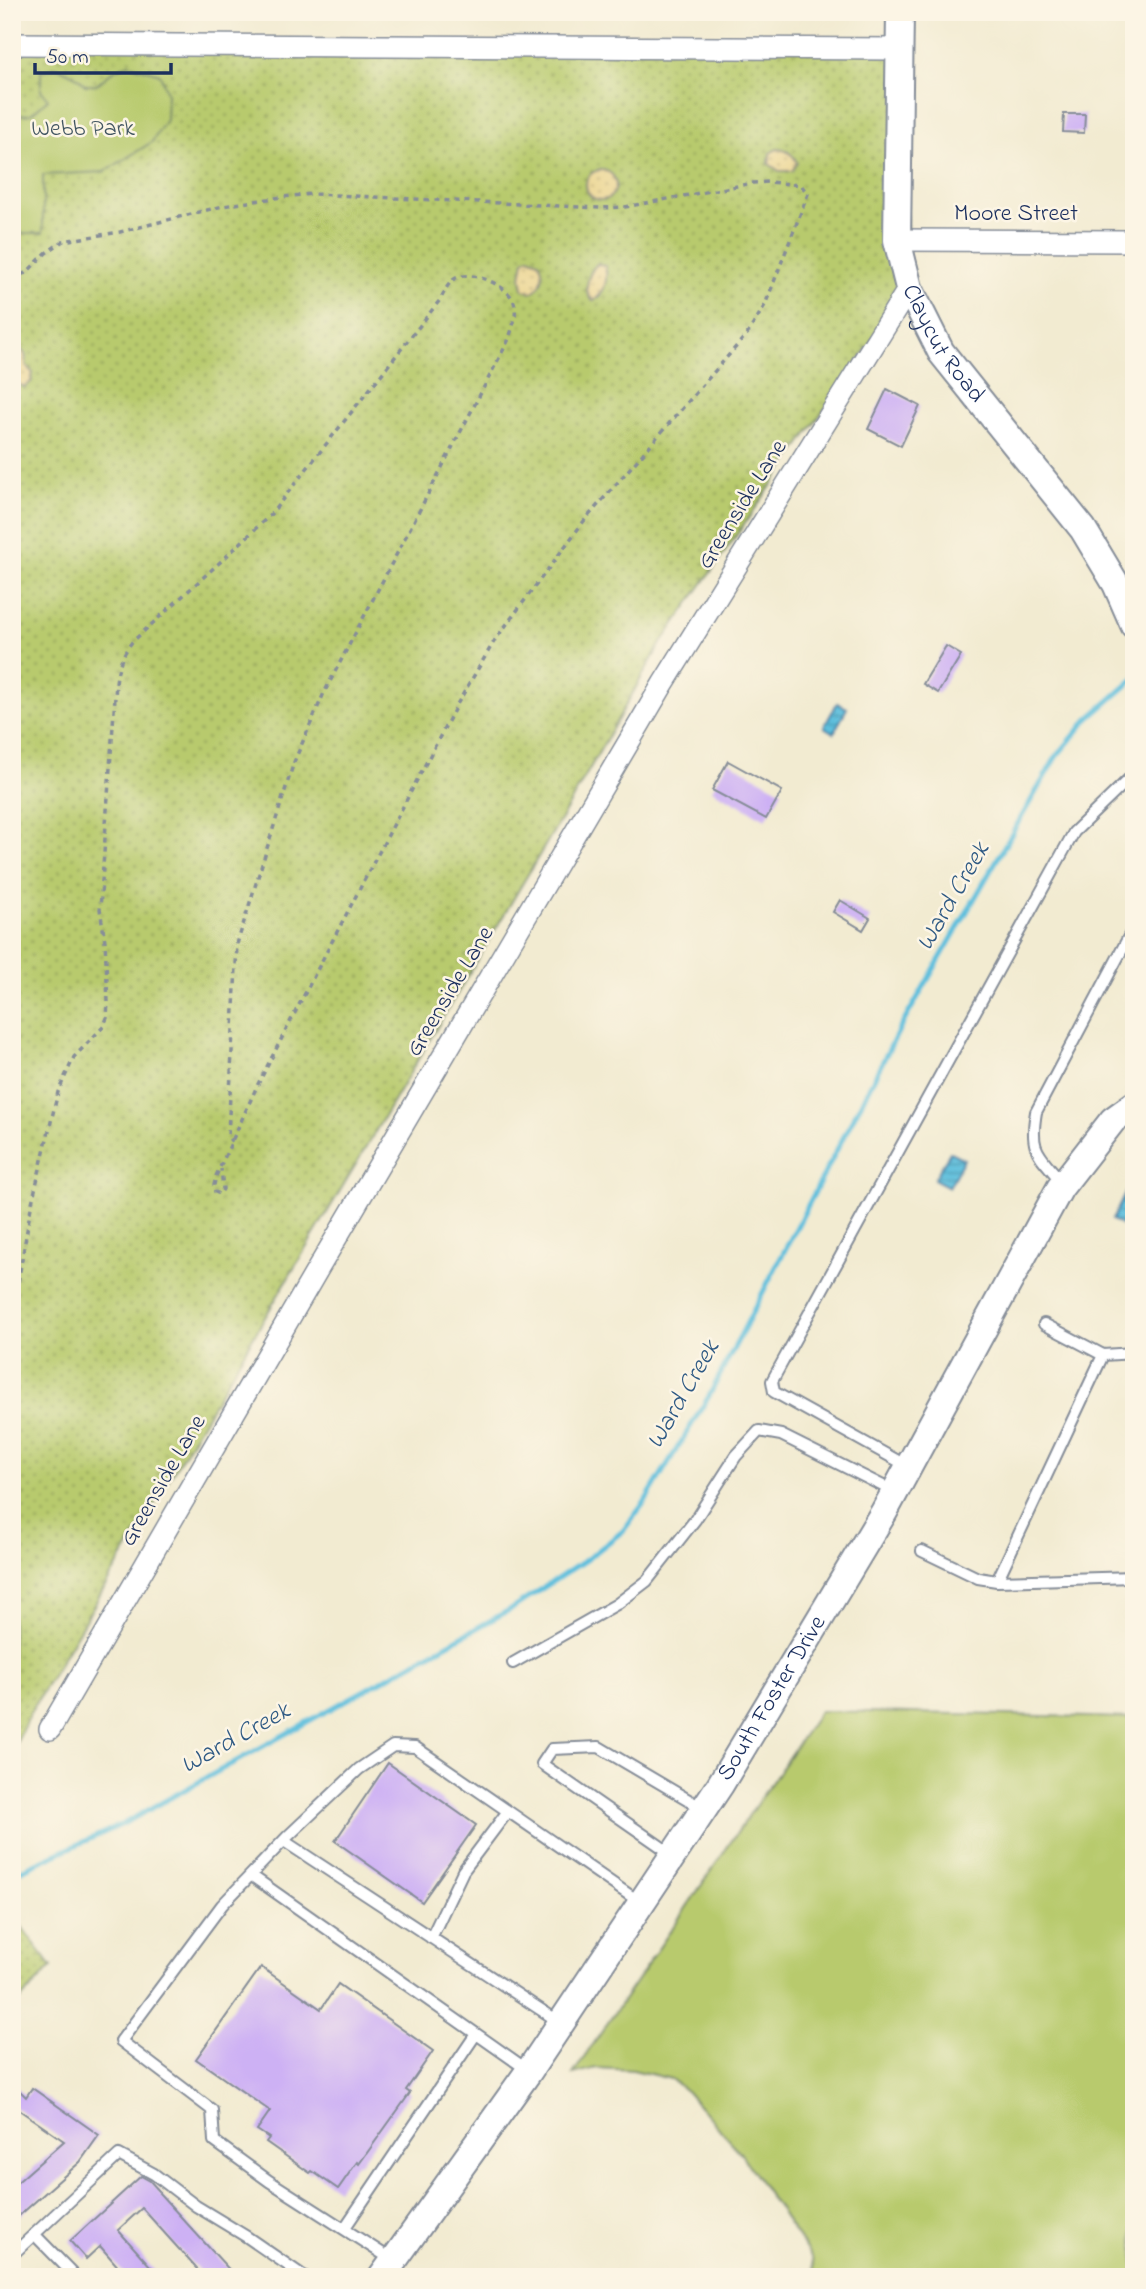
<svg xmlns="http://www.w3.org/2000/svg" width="1146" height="2289" font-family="'Indie Flower',sans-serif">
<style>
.grass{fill:url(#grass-dots);stroke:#6a7c66;stroke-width:2}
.sand{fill:url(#sand-dots);stroke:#84847e;stroke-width:2}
.park{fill:#b8ca6d;stroke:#6a7c66;stroke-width:2}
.water{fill:url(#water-rules);stroke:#3c779e;stroke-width:2}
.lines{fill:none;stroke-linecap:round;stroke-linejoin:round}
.stream{stroke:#5ebfdd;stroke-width:5}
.building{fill:#cdb1f4}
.service-casing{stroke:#868d98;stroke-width:14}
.minor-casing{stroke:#868d98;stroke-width:24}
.tertiary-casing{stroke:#868d98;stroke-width:30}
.path{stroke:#868d98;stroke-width:3.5;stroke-dasharray:5 5;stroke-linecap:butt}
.service{stroke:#fff;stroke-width:10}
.minor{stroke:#fff;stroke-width:21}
.tertiary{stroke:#fff;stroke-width:26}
.labels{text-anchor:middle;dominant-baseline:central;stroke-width:5;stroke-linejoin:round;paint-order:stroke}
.park-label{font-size:24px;fill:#425662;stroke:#fcf5e5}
.street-label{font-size:24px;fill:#1b2f5e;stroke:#fcf5e5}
.water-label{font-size:26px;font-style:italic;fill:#2f5a84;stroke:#fcf5e5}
</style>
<defs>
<pattern id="grass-dots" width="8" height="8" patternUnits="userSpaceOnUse" patternTransform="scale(1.75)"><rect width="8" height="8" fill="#b8ca6d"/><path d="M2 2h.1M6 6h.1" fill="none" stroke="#95a45d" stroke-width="1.8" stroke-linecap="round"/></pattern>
<pattern id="sand-dots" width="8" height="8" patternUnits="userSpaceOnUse" patternTransform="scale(1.75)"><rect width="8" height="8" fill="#eeda9e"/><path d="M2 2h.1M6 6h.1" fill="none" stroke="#ccbb8a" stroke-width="1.8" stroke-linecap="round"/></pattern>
<pattern id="water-rules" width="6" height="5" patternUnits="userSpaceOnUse" patternTransform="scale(1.75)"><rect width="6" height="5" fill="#5ebfdd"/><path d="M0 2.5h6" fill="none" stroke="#4d9cb6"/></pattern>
</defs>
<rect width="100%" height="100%" fill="#fcf5e5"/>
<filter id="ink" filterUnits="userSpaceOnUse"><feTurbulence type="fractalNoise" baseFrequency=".0143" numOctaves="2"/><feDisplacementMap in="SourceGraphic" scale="14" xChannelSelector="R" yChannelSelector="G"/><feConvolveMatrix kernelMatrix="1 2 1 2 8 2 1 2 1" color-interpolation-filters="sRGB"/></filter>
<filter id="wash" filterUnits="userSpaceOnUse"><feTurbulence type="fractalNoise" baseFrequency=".00686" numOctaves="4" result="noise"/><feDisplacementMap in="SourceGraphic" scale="28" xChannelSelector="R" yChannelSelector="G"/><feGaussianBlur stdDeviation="1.57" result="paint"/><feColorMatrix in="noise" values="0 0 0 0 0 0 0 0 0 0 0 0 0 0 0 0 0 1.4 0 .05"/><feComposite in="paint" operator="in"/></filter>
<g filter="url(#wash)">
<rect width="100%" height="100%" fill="#f2ebd1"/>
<path class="grass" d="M12 43 900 49 909 288 660 645 565 812 30 1713 12 1752Z
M12 1914 52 1967 12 2008Z"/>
<path class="sand" d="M777 149C787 149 794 155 797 163L792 171H779L769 164 770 153Z
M586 185a15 15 0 1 1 30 0a15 15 0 1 1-30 0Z
M529 257 539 261C545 274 544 287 530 293L523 289 521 277 524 260Z
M597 264 605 266C609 279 604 295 593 301 582 292 588 273 597 264Z
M20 349 25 354 27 367 33 373 31 382 25 387 12 382V352Z"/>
<path class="park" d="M129 64 160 74 167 93 166 120 152 142 104 172 43 175V233H12V116L31 114 48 99 41 90V71L58 67 76 76 85 85H96L116 69Z
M820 1711 1134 1718V2277H815L812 2258 739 2151 687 2092 671 2079 633 2070 596 2068 573 2074Z"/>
<path class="water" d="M837 703 847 708 834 733 824 727Z
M950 1152 964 1159 949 1187 934 1179Z
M1127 1190 1134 1191V1227H1126L1112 1220Z"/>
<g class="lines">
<path class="stream" d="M12 1874 123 1824 513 1608 587 1559 623 1531 644 1503 709 1396 899 1030 1056 757 1087 720 1134 679"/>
</g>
<g id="blocks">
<path class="building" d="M1064 114H1085L1084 133 1063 132Z
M887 389 920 406 901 446 868 429Z
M946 646 961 655 938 693 923 684Z
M728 761 782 791 766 819 712 790Z
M840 900 870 918 863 930 833 912Z
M388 1763 476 1825 422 1902 335 1841Z
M261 1967 321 2009 338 1984 433 2051 406 2090 410 2093 359 2164 357 2162 338 2189 312 2171 310 2173 266 2142 269 2138 257 2130 270 2111 196 2059Z
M12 2083 26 2097 32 2088 99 2135 80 2162 12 2222V2187L64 2141 12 2105Z
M141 2176 150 2181 160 2192 159 2193 236 2277H204L142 2208 118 2230 160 2277H127L100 2246 86 2259 70 2241Z"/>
</g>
</g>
<g filter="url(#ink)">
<use href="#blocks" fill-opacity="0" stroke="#868d98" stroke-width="2"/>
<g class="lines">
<defs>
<path id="service" d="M1063 1184C1039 1153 1029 1153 1036 1112L1134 927
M1044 1324 1103 1355 1134 1353
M909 1467 774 1392 772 1381 1074 832 1134 774
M922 1551 978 1578 997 1581 1134 1577
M997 1581 1103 1355
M513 1663 617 1604 647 1581 695 1520 736 1456 759 1431 781 1435 895 1492
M284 1841 561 2023
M673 1855 542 1764 552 1749 599 1747 704 1809
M252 1876 529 2071
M431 1938 463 1871 508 1811
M344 2229 476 2034
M34 2234 76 2277
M12 2255 119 2155 154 2174 196 2206 247 2237 305 2277
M394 2261 269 2181 214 2141 212 2110 121 2041 222 1905 287 1837 359 1769 393 1746 415 1747 641 1903"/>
<path id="minor" d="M12 44 900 49
M897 240 1134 241
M50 1729 319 1267 663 684 909 288"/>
<g id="tertiary">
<path id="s1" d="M900 12 897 240 909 288 941 352 1083 529 1116 584 1134 625"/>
<path id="s2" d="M382 2277 529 2071 720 1785 884 1512 1060 1188 1113 1120 1134 1105"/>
</g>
</defs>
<use href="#service" class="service-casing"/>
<use href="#minor" class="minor-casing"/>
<use href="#tertiary" class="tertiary-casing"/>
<path class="path" d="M12 277 26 273 46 253 63 241 120 232 223 206 281 197 312 194 601 208 625 207 753 183 768 182 801 185 808 194 765 305 748 333 584 521 495 640 456 706 327 951 258 1084 216 1176 214 1185 215 1192 220 1194 223 1189 221 1169
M12 1411 14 1404 13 1320 15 1300 31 1207 58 1092 74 1057 103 1027 107 1018 108 1002 105 941 100 909 116 683C118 666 122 655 132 642L229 554 271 514 440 300C444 293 448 282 456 278 472 270 508 285 514 302 518 315 512 329 508 341L324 693 294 762 237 944 228 1137 232 1142"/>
<use href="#service" class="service"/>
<use href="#minor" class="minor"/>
<use href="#tertiary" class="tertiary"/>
</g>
</g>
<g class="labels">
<g class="park-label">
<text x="83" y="129">Webb Park</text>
</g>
<g class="street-label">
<text x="1016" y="214">Moore Street</text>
<text stroke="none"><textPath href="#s1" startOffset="343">Claycut Road</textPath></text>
<text transform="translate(743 505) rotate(-58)">Greenside Lane</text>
<text transform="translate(451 992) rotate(-59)">Greenside Lane</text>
<text transform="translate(164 1481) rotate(-60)">Greenside Lane</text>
<text stroke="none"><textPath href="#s2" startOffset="698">South Foster Drive</textPath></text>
</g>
<g class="water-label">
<text transform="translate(954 897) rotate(-60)">Ward Creek</text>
<text transform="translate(684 1395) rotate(-60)">Ward Creek</text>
<text transform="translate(236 1739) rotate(-29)">Ward Creek</text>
</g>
</g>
<rect width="1146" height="2289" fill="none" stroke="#fcf5e5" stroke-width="42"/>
<path d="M35 63v10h136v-10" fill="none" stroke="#1b2f5e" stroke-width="3.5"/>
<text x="46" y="63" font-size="21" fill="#1b2f5e" stroke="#fcf5e5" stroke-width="5" paint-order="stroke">50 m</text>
</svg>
